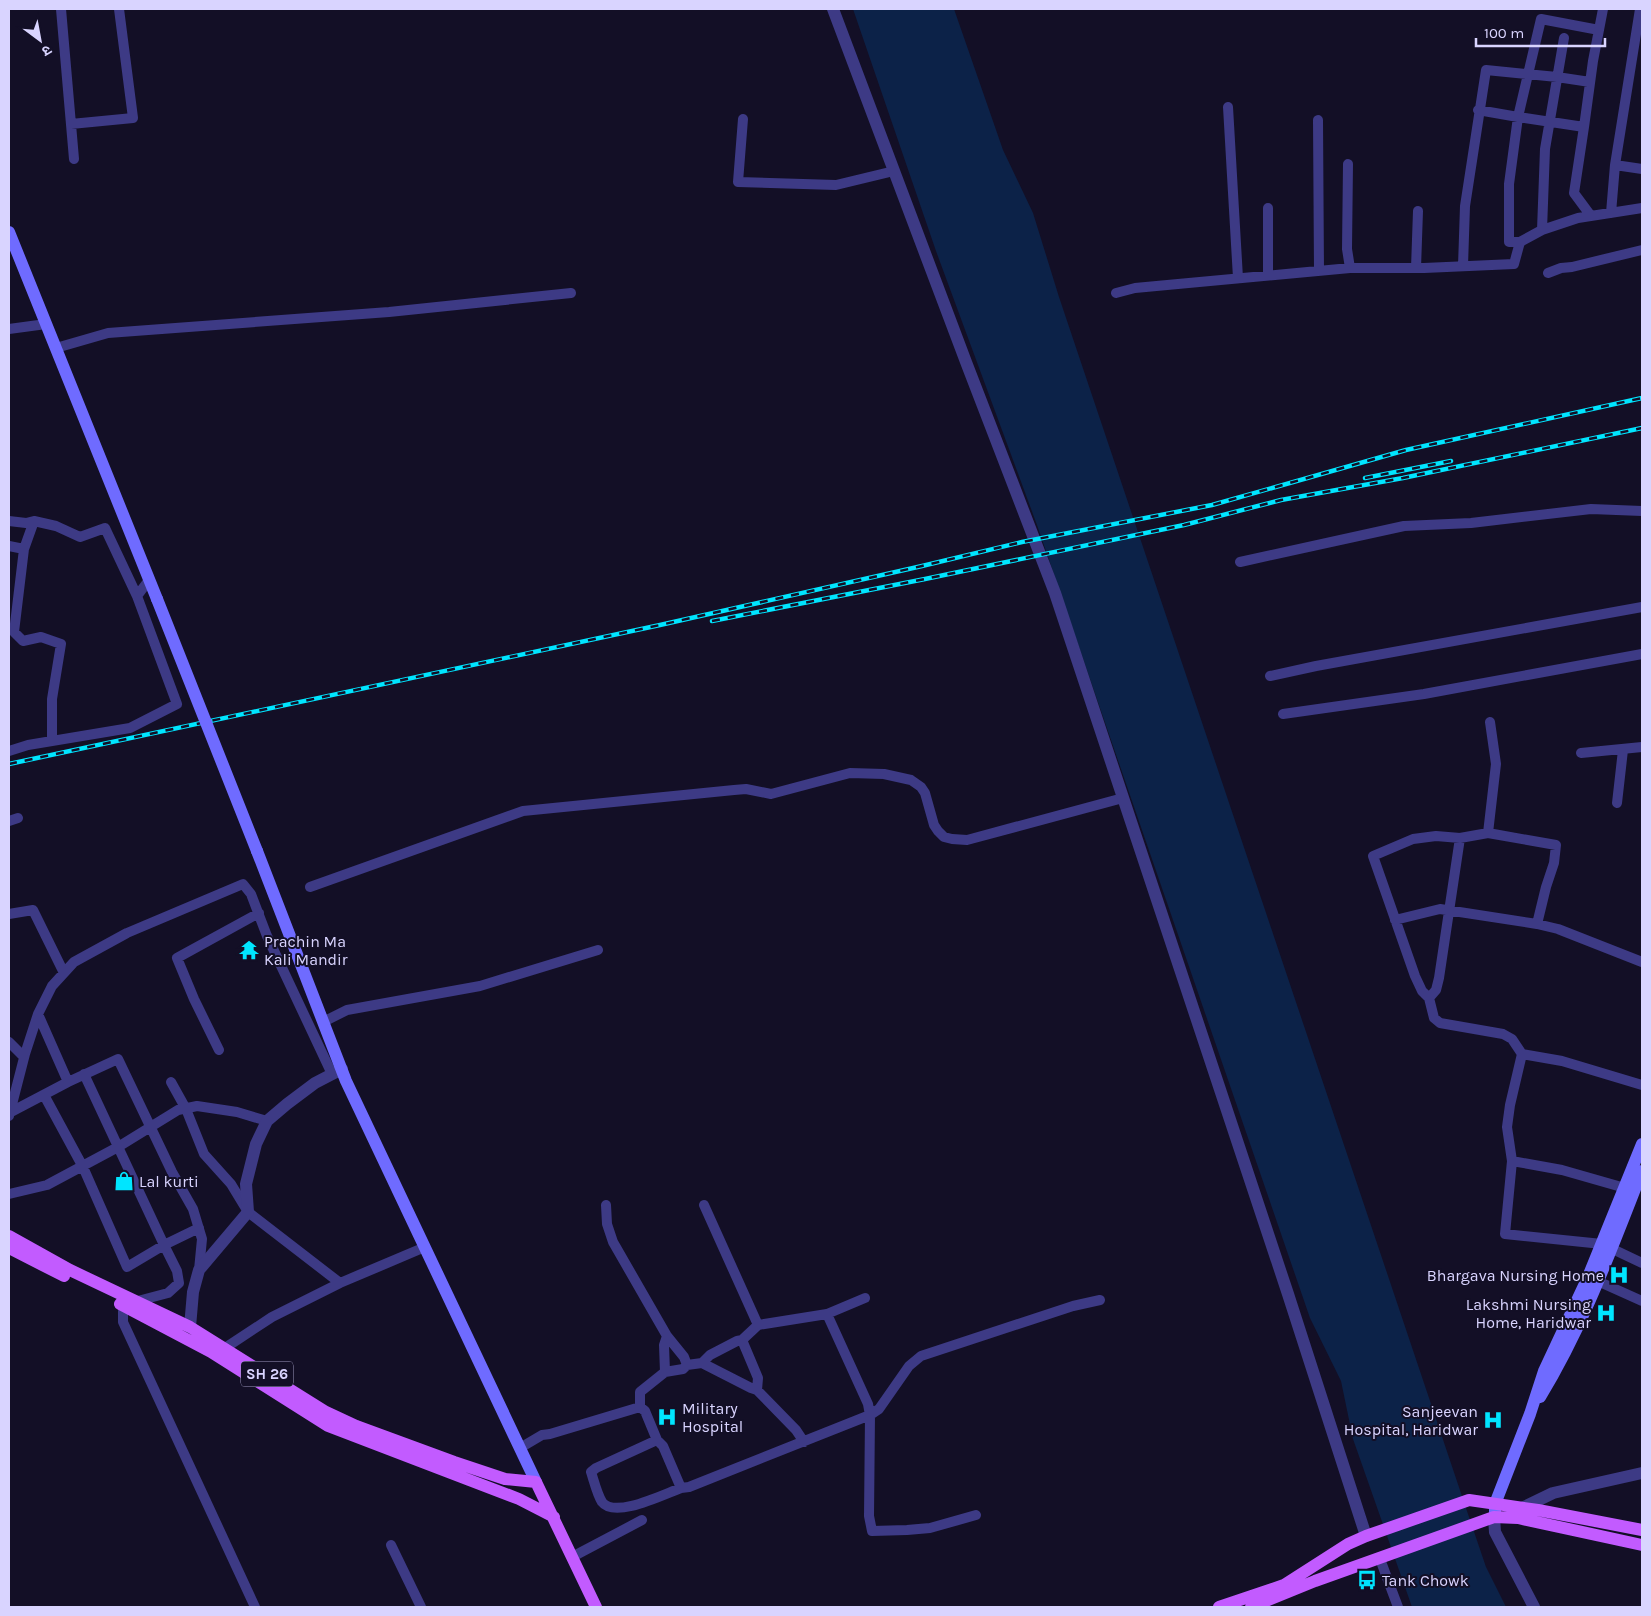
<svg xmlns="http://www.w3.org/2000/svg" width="1651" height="1616" font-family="Karla,'Noto Sans Devanagari',sans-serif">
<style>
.water{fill:#0c2248}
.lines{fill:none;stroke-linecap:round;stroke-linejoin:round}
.minor{stroke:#3d3a85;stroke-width:10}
.tertiary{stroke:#3d3a85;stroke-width:12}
.secondary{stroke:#6f6bff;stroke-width:12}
.primary{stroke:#c25bff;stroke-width:12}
.rail-casing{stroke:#00e5ff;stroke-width:4.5}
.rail{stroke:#130f26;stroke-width:2.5;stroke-dasharray:8;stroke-linecap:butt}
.secondary-bridge{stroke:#6f6bff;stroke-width:12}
.labels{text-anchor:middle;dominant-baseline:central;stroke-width:4;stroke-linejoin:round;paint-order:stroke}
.shield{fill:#130f26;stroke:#9e99be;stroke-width:1}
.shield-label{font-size:15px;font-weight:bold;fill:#d9d4ff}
.poi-label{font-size:16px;fill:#d9d4ff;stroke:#130f26;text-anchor:start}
</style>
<rect width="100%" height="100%" fill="#130f26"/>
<path class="water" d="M853 9H954L1003 150 1033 213 1059 297 1468 1514 1486 1567 1506 1607H1412L1353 1439 1341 1381 1310 1318 1037 525 936 251Z"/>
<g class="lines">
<path class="minor" d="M61 9 74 159
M1228 107 1238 278
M1478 110 1518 117 1584 127 1574 193 1591 216
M743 119 738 182 836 185 894 171
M1318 120 1319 271
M71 124 133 118 119 9
M1584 127 1593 61 1603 9
M1348 164 1347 249 1350 268
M1615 165 1642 169
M1268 208V275
M1611 213 1615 165 1640 9
M1542 230 1545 149 1564 38
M1520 242H1509V184L1518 117 1541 19 1599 30
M1463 266 1465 206 1486 70 1557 77 1590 82
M1416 268 1418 211
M1548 273 1561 268 1572 267 1642 250
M1116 293 1135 288 1350 268H1424L1514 264 1520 242 1542 230 1578 218 1642 208
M9 329 46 324
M56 348 108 333 389 312 571 293
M9 521 26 523 34 521 24 549 14 632 23 641 41 637 61 644 52 699V741
M34 521 56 526 80 537 105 528 137 596
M9 546 24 549
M1240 562 1404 526 1471 523 1591 509 1642 511
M1270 676 1316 666 1642 607
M1283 714 1424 694 1642 654
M9 751 28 745 130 728 177 704 137 596 149 580
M1581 753 1642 747
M1617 803 1623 750
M9 821 18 818
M1488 833 1496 764 1490 722
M310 887 523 811 734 790 746 789 771 794 850 773 884 774 911 780 921 787 925 793 934 825 938 831 944 837 952 839 967 840 1123 798
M9 914 33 910 64 973
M1395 920 1440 909 1537 924 1558 929 1642 962
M1537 924 1546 887 1554 863 1556 845 1488 833 1460 838 1436 836 1413 839 1373 856 1415 976 1422 991 1429 998 1434 1018 1440 1023 1503 1034 1512 1039 1522 1054 1510 1105 1507 1127 1512 1161 1505 1234 1602 1244 1642 1263
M1429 998 1436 990 1439 978 1460 838
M323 1022 347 1010 480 986 598 950
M9 1042 24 1057
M219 1050 194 999 177 958 259 913
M1522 1054 1562 1061 1642 1085
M84 1074 164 1245 199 1228
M68 1082 118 1059 172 1172 193 1209 202 1239 199 1270
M171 1082 186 1109 204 1154 231 1184 248 1212 340 1283
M44 1095 83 1167 127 1267 164 1245 177 1271 179 1283 168 1293 134 1302 123 1311V1322L255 1607
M9 1113 68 1082 38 1014
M9 1116 25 1054 38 1014 52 986 74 962 127 933 243 884 251 894 267 936 332 1074
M1512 1161 1562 1170 1625 1188
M9 1194 47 1185 118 1147 178 1110 197 1106 237 1112 267 1121
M606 1205 607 1224 613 1242 667 1336 684 1357 687 1365
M704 1205 758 1325
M1593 1279 1642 1301
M827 1314 868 1404 870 1415 869 1516 872 1531 907 1530 930 1528 976 1515
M742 1340 758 1378 757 1390
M225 1348 272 1317 340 1283 425 1247
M702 1363 710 1355 737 1341 742 1340 758 1325 827 1314 865 1298
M665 1372 664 1345 667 1336
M657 1440 596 1468 591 1472C594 1481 597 1494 602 1502 615 1519 664 1494 681 1488L689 1487 870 1415 879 1409 909 1366 921 1356 1073 1306 1100 1300
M520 1448 542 1435 550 1434 640 1407
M681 1488 663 1446 657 1440 645 1411 640 1407V1392L665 1372 683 1369 687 1365 702 1363 751 1388 757 1390 796 1430 804 1442
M391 1545 421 1607
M572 1557 642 1520
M1380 1559 1398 1607"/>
<path class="tertiary" d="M833 9 966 362 1055 593 1288 1294 1366 1536
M190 1327 193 1292 199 1270 248 1212 246 1184 256 1144 267 1121 287 1104 315 1083 342 1069
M1522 1508 1553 1493 1642 1473
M1494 1517 1495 1532 1534 1607"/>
<path class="secondary" d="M9 232 157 599
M257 851 346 1081 536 1482
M1540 1397C1583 1327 1612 1247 1642 1171
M1495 1514V1504L1530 1414 1544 1371 1588 1277 1642 1144"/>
<path class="primary" d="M9 1236 70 1270 190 1327 326 1412 356 1426 454 1462 505 1479 536 1482 596 1607
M9 1248 64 1276
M120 1304 211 1352 328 1426 519 1499 554 1517
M1219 1607 1284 1585 1348 1544 1366 1536 1469 1500 1538 1510 1642 1530
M1251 1607 1315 1581 1494 1517 1518 1518 1642 1545"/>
<defs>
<path id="rail" d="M1365 478 1451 461
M712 621 925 579 1184 525 1281 500 1403 478 1642 428
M9 764 660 625 922 566 1022 542 1212 505 1406 450 1642 398"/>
</defs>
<use href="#rail" class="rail-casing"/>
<use href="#rail" class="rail"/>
<path class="secondary-bridge" d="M157 599 257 851"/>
</g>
<defs>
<symbol id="temple-bare" viewBox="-9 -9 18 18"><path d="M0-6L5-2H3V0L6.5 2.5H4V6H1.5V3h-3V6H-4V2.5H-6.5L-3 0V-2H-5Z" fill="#00e5ff" stroke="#130f26" stroke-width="2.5" paint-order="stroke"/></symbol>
<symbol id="shop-bare" viewBox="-9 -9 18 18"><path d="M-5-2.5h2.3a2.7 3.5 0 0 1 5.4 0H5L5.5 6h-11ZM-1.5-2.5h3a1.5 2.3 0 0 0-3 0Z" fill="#00e5ff" stroke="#130f26" stroke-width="2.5" paint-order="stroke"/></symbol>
<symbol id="hospital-bare" viewBox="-9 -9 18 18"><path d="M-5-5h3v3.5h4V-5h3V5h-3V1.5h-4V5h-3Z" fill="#00e5ff" stroke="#130f26" stroke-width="2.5" paint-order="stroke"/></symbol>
<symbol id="bus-bare" viewBox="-9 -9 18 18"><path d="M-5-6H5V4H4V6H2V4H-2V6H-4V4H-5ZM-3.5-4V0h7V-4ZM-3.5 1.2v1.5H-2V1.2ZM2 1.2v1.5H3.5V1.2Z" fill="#00e5ff" stroke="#130f26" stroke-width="2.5" paint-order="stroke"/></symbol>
</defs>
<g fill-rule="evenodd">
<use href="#temple-bare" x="235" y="936" width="28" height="28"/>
<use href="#shop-bare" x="110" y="1167" width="28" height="28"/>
<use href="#hospital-bare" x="1605" y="1261" width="28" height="28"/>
<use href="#hospital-bare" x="1592" y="1299" width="28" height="28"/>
<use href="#hospital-bare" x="653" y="1403" width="28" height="28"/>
<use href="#hospital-bare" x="1479" y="1406" width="28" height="28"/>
<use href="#bus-bare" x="1353" y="1566" width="28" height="28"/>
</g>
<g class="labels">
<rect class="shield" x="241" y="1361.5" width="52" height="25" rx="4"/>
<g class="shield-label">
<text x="267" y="1374">SH 26</text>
</g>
<g class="poi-label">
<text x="264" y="941">Prachin Ma<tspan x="264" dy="18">Kali Mandir</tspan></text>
<text x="139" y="1181">Lal kurti</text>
<text x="1604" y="1275" text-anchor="end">Bhargava Nursing Home</text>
<text x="1591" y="1304" text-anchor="end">Lakshmi Nursing<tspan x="1591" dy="18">Home, Haridwar</tspan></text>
<text x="682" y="1408">Military<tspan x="682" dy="18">Hospital</tspan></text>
<text x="1478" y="1411" text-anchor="end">Sanjeevan<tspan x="1478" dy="18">Hospital, Haridwar</tspan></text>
<text x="1382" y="1580">Tank Chowk</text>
</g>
</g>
<rect width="1651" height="1616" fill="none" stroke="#d9d4ff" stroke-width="20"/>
<g transform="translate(40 40) rotate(148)" stroke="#130f26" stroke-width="4" paint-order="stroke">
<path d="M0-4L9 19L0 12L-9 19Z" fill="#d9d4ff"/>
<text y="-8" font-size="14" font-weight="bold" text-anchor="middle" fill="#d9d4ff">उ</text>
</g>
<path d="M1476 38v8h129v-8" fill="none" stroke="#d9d4ff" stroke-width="2.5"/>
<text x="1484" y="38" font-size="15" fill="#d9d4ff" stroke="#130f26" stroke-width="4" paint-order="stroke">100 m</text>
</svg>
